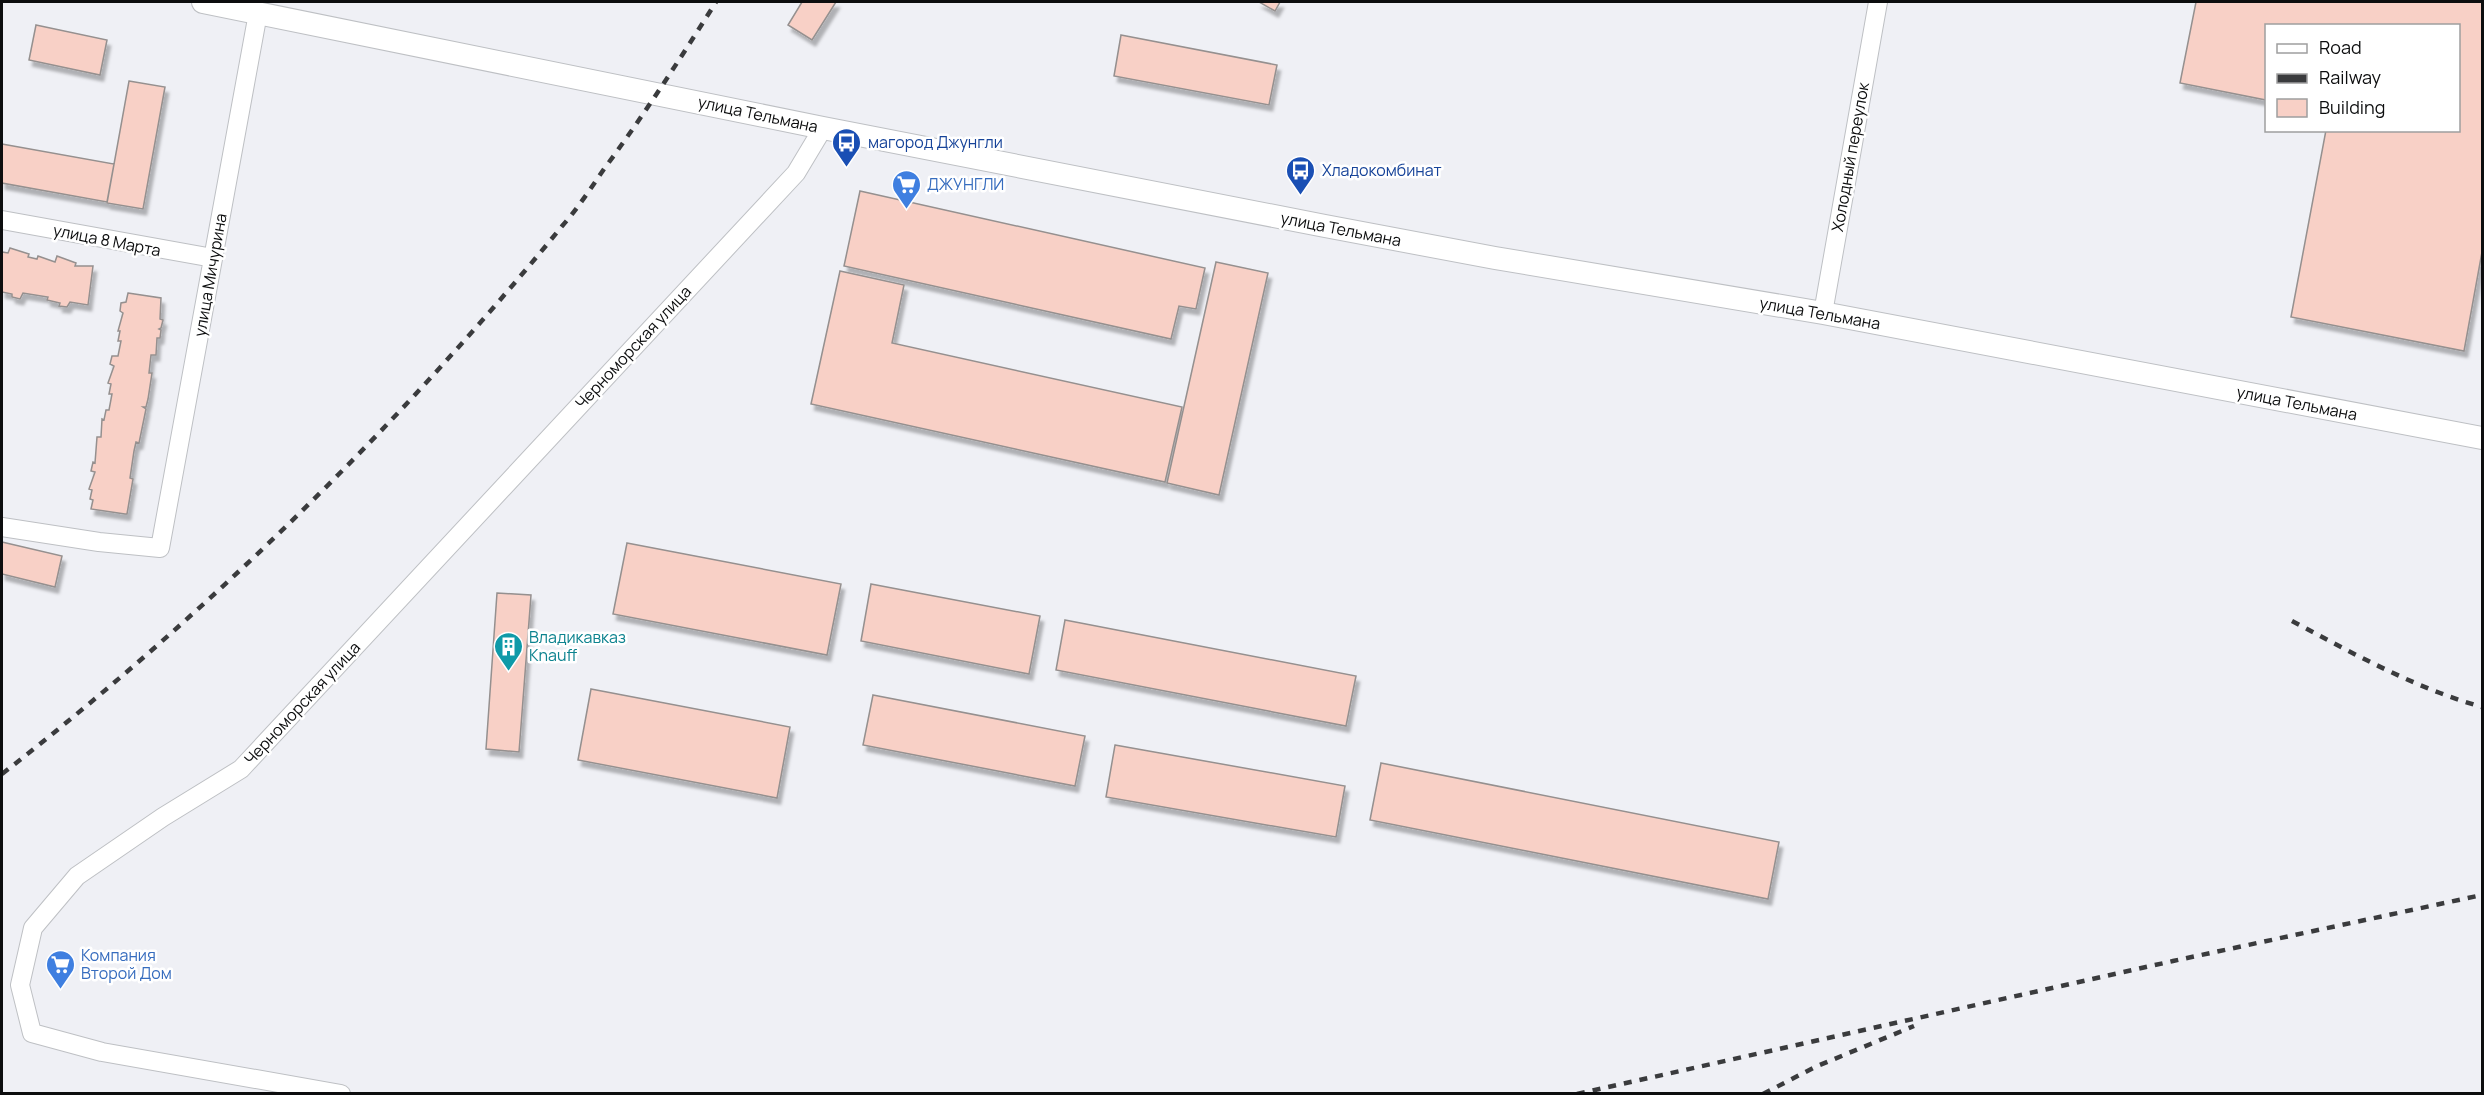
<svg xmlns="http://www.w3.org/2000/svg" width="2484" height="1095" font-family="Manrope,sans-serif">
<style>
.building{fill:#f8d0c6;stroke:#95908f;stroke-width:1.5;filter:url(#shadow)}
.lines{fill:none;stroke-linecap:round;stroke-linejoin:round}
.minor-casing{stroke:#bec0c4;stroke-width:20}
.tertiary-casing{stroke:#bec0c4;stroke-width:24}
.minor{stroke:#fff;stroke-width:18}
.tertiary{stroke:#fff;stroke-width:22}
.rail{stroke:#3a3b3d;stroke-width:4.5;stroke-dasharray:8 8;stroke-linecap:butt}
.labels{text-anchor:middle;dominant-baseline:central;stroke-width:5;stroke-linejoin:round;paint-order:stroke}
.street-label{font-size:16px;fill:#0c0d0e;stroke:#fff}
.transit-label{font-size:16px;fill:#164399;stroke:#fff;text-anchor:start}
.shop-label{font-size:16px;fill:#366cbe;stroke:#fff;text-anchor:start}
.culture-label{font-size:16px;fill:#0d838f;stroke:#fff;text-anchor:start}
</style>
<defs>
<filter id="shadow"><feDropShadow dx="3.5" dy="6" stdDeviation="1.5" flood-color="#0004"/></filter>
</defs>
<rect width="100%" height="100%" fill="#eff0f5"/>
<path class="building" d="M802 2H836L812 40 788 25Z
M1259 2H1280L1275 11Z
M2196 2H2482V252L2464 351 2291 317 2326 130H2458V26H2266V100L2180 83Z
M36 25 107 40 100 75 29 60Z
M1121 35 1277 65 1269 105 1114 76Z
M129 81 165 87 143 209 107 203Z
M2 144 114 164 107 202 2 183Z
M860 191 1205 268 1196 309 1179 306 1171 339 844 266Z
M10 248 29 254 28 257 37 259 38 256 55 262 57 256 76 263 75 266H93L88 305 70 302 67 307 59 306 60 303 47 300 48 297 23 293 20 299 12 297V294L2 292V252L8 253Z
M1216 262 1268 273 1219 495 1167 483Z
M840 271 904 285 892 343 1182 407 1165 482 811 404Z
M128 293 161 298 160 319 163 320 161 328 159 329 161 330 160 338H157L156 355H151L149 373H152L148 399 146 407H143L146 409 139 443 136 442 134 451 130 478 133 479 127 514H125L91 509 93 500 90 499 92 490 89 489 95 472 91 471 93 462 95 463 97 437H101L102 419 104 420 106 410H109L112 394H109L111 384 108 383 114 366 110 364 112 356H118L121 341H118L120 331H118L123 313 120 311 121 303 126 302Z
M2 542 62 556 55 587 2 574Z
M627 543 841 584 827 655 613 614Z
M871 584 1040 616 1029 674 861 641Z
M497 593 531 595 519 752 486 749Z
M1065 620 1356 676 1346 726 1056 670Z
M591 689 790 727 777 798 578 760Z
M873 695 1085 736 1075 786 863 745Z
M1115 745 1345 786 1336 837 1106 797Z
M1381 763 1779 842 1768 899 1370 820Z"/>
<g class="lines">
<defs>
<path id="minor" d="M2 220 213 258
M1823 313 1878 2
M2 527 99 542 160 548 258 13
M341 1094 102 1052 32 1033 20 985 33 928 77 876 163 817 241 769 796 173 823 128"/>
<path id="tertiary" d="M203 2 823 128 1325 226 1495 258 1823 313 2482 438"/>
</defs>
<use href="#minor" class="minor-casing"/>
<use href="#tertiary" class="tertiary-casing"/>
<use href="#minor" class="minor"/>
<use href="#tertiary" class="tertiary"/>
<path class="rail" d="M2292 621C2354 654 2415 688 2482 707
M2 774C207 614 398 427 563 225 578 208 591 188 604 169 644 115 680 59 716 2
M1577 1094 2173 961 2482 895
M1763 1094 1815 1067 1914 1026"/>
</g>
<defs>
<symbol id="bus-pin" viewBox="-11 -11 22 30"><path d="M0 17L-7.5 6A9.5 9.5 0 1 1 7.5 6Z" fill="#1a4fb4" stroke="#fff"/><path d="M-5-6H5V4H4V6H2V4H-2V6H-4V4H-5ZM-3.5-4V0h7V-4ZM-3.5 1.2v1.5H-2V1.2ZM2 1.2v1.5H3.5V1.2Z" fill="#fff"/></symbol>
<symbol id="supermarket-pin" viewBox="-11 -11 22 30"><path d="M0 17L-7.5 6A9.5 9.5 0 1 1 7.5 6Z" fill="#3f7fe0" stroke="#fff"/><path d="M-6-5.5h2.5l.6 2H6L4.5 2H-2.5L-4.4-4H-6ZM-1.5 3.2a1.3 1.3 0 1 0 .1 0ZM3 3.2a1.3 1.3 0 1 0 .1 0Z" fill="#fff"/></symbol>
<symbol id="building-pin" viewBox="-11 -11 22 30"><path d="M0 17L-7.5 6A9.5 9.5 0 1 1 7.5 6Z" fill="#0f9aa8" stroke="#fff"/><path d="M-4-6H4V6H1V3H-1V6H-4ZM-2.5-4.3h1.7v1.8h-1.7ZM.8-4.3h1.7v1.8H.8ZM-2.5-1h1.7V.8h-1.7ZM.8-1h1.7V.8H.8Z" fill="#fff"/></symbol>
</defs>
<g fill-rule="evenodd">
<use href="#bus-pin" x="830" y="126" width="33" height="45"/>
<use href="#bus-pin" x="1284" y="154" width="33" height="45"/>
<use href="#supermarket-pin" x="890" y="168" width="33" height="45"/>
<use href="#building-pin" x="492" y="630" width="33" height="45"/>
<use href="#supermarket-pin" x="44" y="948" width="33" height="45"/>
</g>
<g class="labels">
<g class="street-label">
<text transform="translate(758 114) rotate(12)">улица Тельмана</text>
<text transform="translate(1850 157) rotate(-80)">Холодный переулок</text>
<text transform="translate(1341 229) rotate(11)">улица Тельмана</text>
<text transform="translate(107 240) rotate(11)">улица 8 Марта</text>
<text transform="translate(210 275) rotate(-80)">улица Мичурина</text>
<text transform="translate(1820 313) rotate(10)">улица Тельмана</text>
<text transform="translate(633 347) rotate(-47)">Черноморская улица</text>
<text transform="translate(2297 403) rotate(11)">улица Тельмана</text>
<text transform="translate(302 703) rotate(-47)">Черноморская улица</text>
</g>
<g class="transit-label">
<text x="868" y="142">магород Джунгли</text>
<text x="1322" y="170">Хладокомбинат</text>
</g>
<g class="shop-label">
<text x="927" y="184">ДЖУНГЛИ</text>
<text x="81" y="955">Компания<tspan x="81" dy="18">Второй Дом</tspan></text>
</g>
<g class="culture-label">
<text x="529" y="637">Владикавказ<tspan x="529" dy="18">Knauff</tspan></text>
</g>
</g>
<rect width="2484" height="1095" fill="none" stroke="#0c0d0e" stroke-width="6"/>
<rect x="2265" y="24" width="195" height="108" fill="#ffffff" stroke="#9e9e9f" stroke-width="1.5"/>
<rect x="2277" y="44" width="30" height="9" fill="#ffffff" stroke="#9e9e9f" stroke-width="1.5"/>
<text x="2319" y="54" font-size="18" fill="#0c0d0e">Road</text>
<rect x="2277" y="74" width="30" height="9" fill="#3a3b3d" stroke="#9e9e9f" stroke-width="1.5"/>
<text x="2319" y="84" font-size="18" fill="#0c0d0e">Railway</text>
<rect x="2277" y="99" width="30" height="18" fill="#f8d0c6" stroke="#9e9e9f" stroke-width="1.5"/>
<text x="2319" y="114" font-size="18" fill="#0c0d0e">Building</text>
</svg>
